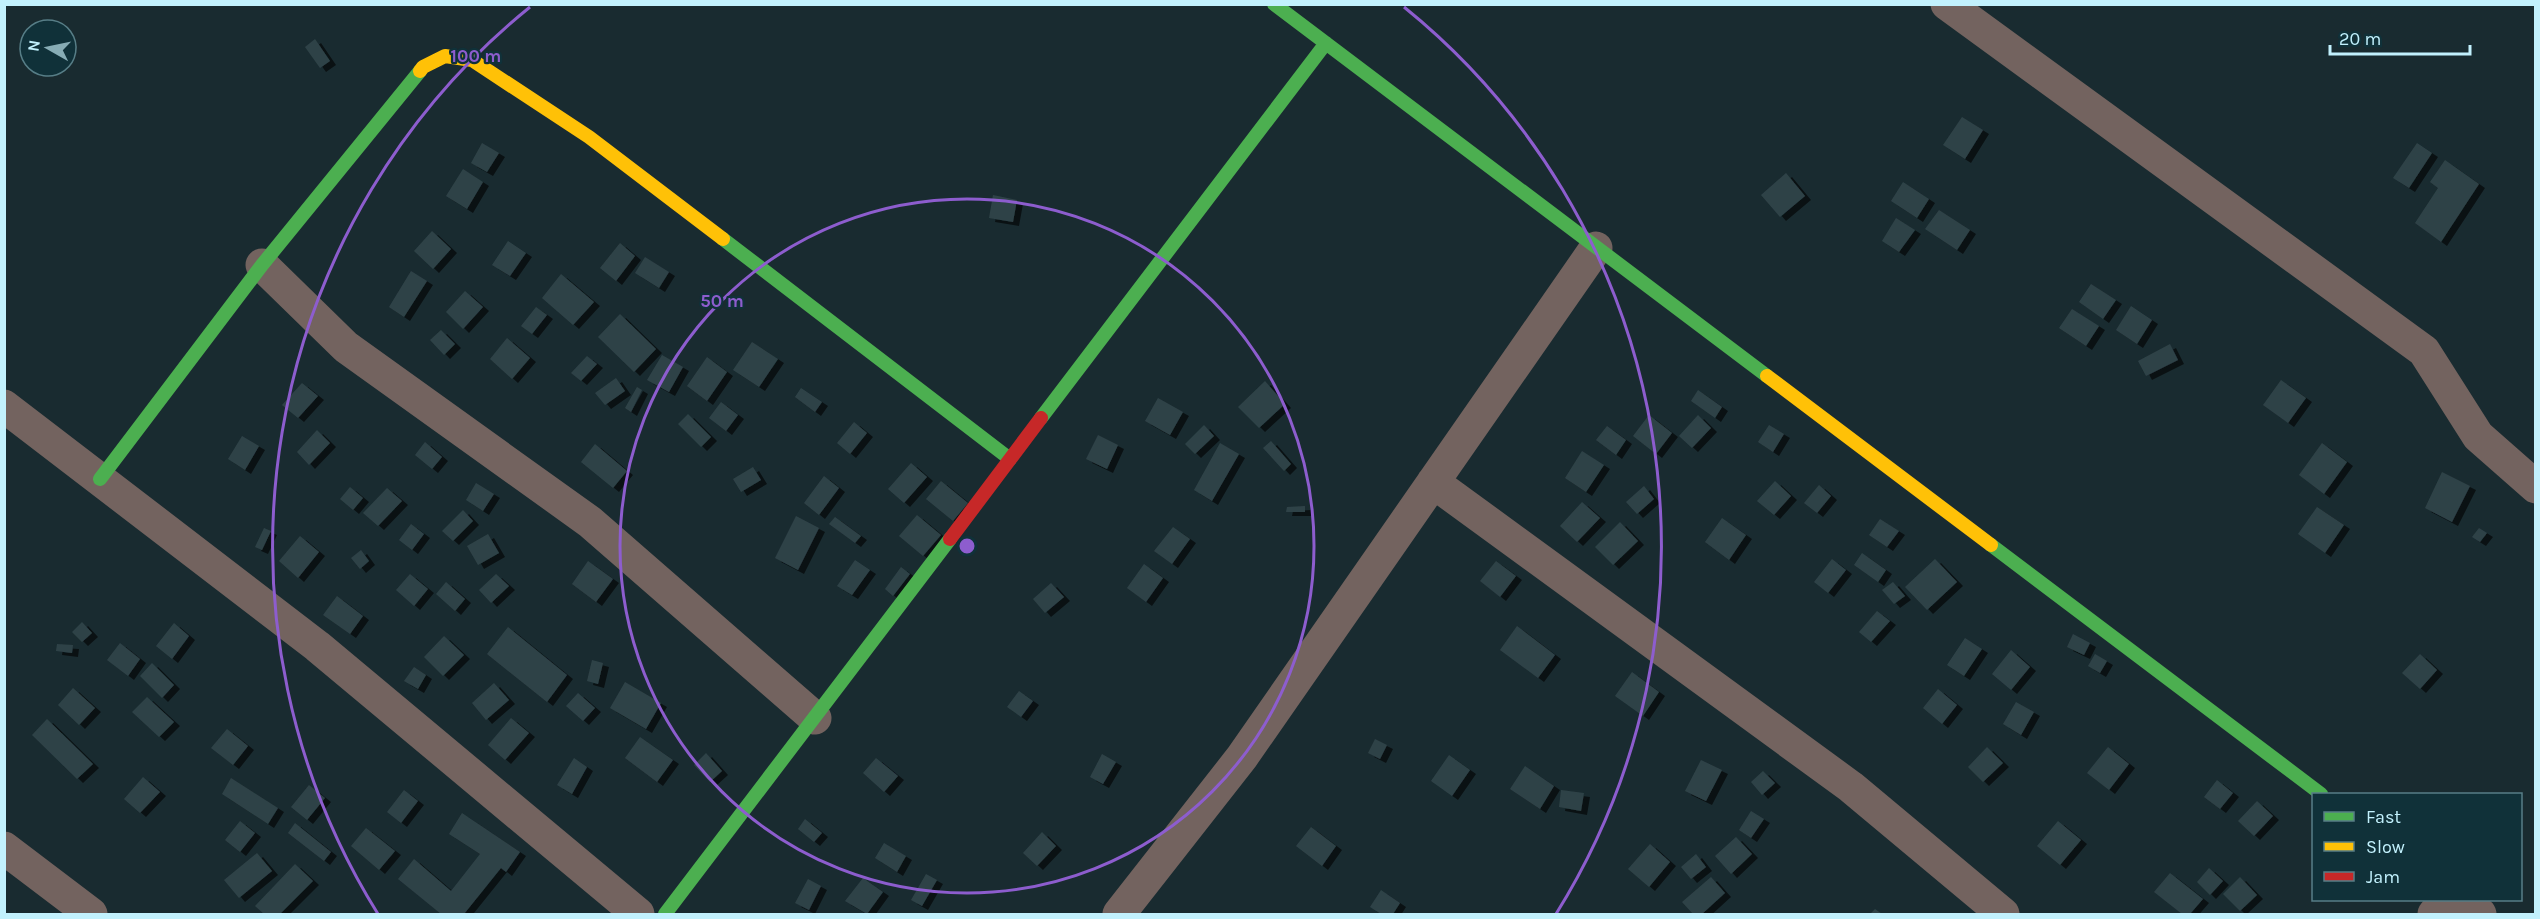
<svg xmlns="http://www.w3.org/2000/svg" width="2540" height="919" font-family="Karla,sans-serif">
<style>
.building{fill:#2f4247;filter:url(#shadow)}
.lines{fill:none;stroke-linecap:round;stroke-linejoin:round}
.street{stroke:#73635f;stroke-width:33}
.fast{stroke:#4caf50;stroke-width:14}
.slow{stroke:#ffc107;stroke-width:14}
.jam{stroke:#c62828;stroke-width:14}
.ring{fill:none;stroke:#8d5dce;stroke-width:3}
.centre{fill:#8d5dce;stroke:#103139;stroke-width:3}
.ring-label{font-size:18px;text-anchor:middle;font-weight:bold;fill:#8d5dce;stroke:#103139;stroke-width:4.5;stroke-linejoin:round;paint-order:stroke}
</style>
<defs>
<filter id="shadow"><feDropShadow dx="6" dy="4" stdDeviation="0" flood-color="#0009"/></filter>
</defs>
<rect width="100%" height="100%" fill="#192b30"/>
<path class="building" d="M315 39 330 61 320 68 305 47Z
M1962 117 1983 130 1965 159 1943 145Z
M482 143 499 153 487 172 471 163Z
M2417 143 2432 153 2409 188 2393 178Z
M2445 160 2479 184 2441 242 2415 223 2438 188 2430 182Z
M463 169 483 182 467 209 446 196Z
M1786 173 1805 196 1780 217 1761 195Z
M1903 182 1929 199 1917 218 1891 201Z
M993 195 1017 200 1013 222 989 218Z
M1939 210 1970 230 1957 250 1925 229Z
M1896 218 1915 230 1899 252 1882 241Z
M432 231 451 249 433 269 414 251Z
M508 241 526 253 510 276 492 265Z
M620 243 635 256 616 281 600 268Z
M645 257 669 272 659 288 635 273Z
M411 271 427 281 404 317 389 307Z
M561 274 594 302 573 325 542 298Z
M2091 284 2116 300 2103 319 2079 302Z
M465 291 483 307 463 329 446 312Z
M2131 306 2152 320 2137 344 2116 330Z
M536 307 547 315 532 334 521 326Z
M2072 309 2099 326 2086 346 2059 328Z
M620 314 656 349 634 372 598 337Z
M441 330 455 344 444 355 430 340Z
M507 338 530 358 512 379 490 359Z
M752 342 778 359 759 387 733 370Z
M2170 344 2178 360 2146 376 2138 361Z
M662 355 683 367 669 392 647 380Z
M587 356 597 364 581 381 571 373Z
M707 357 727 372 707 401 687 386Z
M616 378 625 391 605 405 595 393Z
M2281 380 2306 398 2288 423 2263 405Z
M1265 381 1285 404 1259 428 1238 407Z
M302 383 318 396 298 418 282 405Z
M637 387 642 390 631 412 625 408Z
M801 388 822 402 815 412 795 397Z
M1698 390 1722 407 1715 418 1691 401Z
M1158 398 1183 412 1170 435 1145 421Z
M721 402 738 415 726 431 709 418Z
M688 414 711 437 701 447 678 424Z
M1649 415 1672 433 1656 454 1633 436Z
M1698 415 1711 428 1692 448 1679 436Z
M854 422 867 433 850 454 837 443Z
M1204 425 1214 436 1195 454 1185 444Z
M1769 425 1784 434 1773 452 1758 442Z
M1607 426 1626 440 1616 455 1596 440Z
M317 430 330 443 309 465 297 452Z
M1098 435 1118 445 1107 469 1086 459Z
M242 436 259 446 245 470 228 459Z
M1271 441 1291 464 1284 471 1263 448Z
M425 442 442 457 432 469 415 455Z
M1220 443 1239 454 1212 501 1194 490Z
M2322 443 2347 462 2324 494 2299 475Z
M595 444 627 471 613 488 581 462Z
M1582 451 1604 465 1586 492 1565 478Z
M911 463 927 477 904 503 888 489Z
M753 467 761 480 741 492 733 479Z
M2442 472 2470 486 2452 522 2425 508Z
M824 476 839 488 819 515 804 503Z
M941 481 968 503 953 521 926 499Z
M1775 481 1791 496 1774 515 1757 501Z
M476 483 494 494 483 511 466 500Z
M1819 485 1831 496 1817 513 1804 503Z
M1644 486 1654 499 1637 514 1626 502Z
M350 487 363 498 353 510 340 499Z
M387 488 402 501 378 526 363 513Z
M1582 502 1600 518 1577 542 1560 526Z
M1305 506V512H1286L1287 507Z
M2317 507 2344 525 2325 553 2298 534Z
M463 510 473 521 453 541 442 531Z
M917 515 941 535 923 556 899 536Z
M796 516 819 528 798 570 775 558Z
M835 517 861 536 855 543 829 524Z
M1722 518 1746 535 1729 560 1705 542Z
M1880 519 1899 531 1887 547 1869 535Z
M1620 522 1638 541 1613 565 1595 547Z
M411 524 424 534 412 550 399 540Z
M1173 527 1190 539 1172 564 1154 551Z
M264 528 271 531 262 550 255 547Z
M2479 528 2487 533 2480 542 2472 537Z
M488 534 499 553 478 565 467 546Z
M300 536 319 552 298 578 279 561Z
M361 550 369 561 360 569 351 558Z
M1862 553 1886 570 1878 582 1854 565Z
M1832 559 1846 570 1828 593 1814 582Z
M1935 559 1957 582 1927 610 1905 587Z
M855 560 870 570 852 595 837 586Z
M588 561 613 579 596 602 572 584Z
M1496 561 1516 576 1500 597 1480 581Z
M1144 564 1163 578 1146 602 1127 588Z
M901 567 910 574 893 596 885 589Z
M410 574 428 589 414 606 396 590Z
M496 574 509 586 491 603 479 590Z
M446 582 465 599 455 611 436 594Z
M1893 582 1905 596 1894 604 1882 590Z
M1051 583 1064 597 1045 613 1033 599Z
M337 596 363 616 350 634 323 615Z
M1877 611 1890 621 1871 642 1859 632Z
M82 622 92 633 82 642 72 632Z
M174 623 189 636 172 659 156 646Z
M1517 626 1555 655 1538 678 1500 650Z
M508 627 567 675 547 702 487 654Z
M2073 634 2090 643 2084 655 2067 647Z
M444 636 464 655 443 676 424 657Z
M1965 638 1982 649 1964 676 1947 665Z
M120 643 140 659 128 676 107 660Z
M57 644 73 645 72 653 56 651Z
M2011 650 2030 667 2011 690 1992 674Z
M2095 654 2107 661 2100 673 2088 666Z
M2420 654 2437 670 2420 689 2402 673Z
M592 660 603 663 598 684 587 681Z
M152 663 174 685 162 698 140 676Z
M414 667 426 675 418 689 404 681Z
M1632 672 1659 692 1643 716 1615 696Z
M625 682 661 703 646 729 610 708Z
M494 683 509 700 486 720 472 703Z
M73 688 95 708 79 725 58 705Z
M1938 689 1957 705 1942 724 1923 708Z
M1019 691 1033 701 1021 717 1007 707Z
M578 693 595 708 583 721 566 706Z
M147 697 174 722 159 737 132 712Z
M2016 702 2034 712 2021 735 2003 724Z
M511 718 529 733 505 760 488 745Z
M47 719 93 764 77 779 32 735Z
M227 729 248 746 233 765 211 748Z
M640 737 673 760 657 782 625 758Z
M1375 739 1387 745 1380 759 1368 753Z
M1987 747 2003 763 1983 782 1968 767Z
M2108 747 2129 764 2109 790 2087 773Z
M706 753 722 771 710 782 694 765Z
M1102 754 1116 762 1103 784 1090 777Z
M1449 755 1470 770 1452 796 1431 781Z
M574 758 587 767 572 794 557 785Z
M876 758 898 776 884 792 863 773Z
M1701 760 1722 770 1706 801 1685 791Z
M1525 766 1554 786 1540 809 1510 789Z
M1763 771 1775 783 1762 795 1751 782Z
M143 777 160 792 140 813 124 799Z
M231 778 278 808 268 824 222 794Z
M2217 780 2233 793 2220 809 2204 797Z
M309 785 325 798 307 820 291 807Z
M404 790 418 801 401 823 387 812Z
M1561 790 1584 793 1581 811 1559 807Z
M2257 801 2273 816 2254 836 2238 821Z
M1751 811 1764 819 1751 838 1739 830Z
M462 813 520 852 506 872 501 868 464 914H441L398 879 414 859 451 891 480 854 449 834Z
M805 819 822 833 814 842 798 829Z
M240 821 255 833 240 852 225 840Z
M2058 821 2081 840 2060 865 2037 846Z
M295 823 331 852 324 861 288 833Z
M1311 827 1336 846 1322 866 1296 846Z
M366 828 395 851 379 870 351 846Z
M1042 832 1056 846 1037 866 1023 853Z
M1736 837 1752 854 1731 874 1715 856Z
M884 843 906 856 897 872 875 858Z
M1650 844 1670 862 1649 887 1628 869Z
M257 853 272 871 239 898 224 880Z
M1696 854 1706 867 1691 879 1681 867Z
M295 864 313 881 280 914H264L255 906Z
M2209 868 2223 881 2210 895 2197 882Z
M2170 873 2203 899 2190 914H2182L2154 892Z
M926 874 937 880 922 906 911 900Z
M1711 877 1725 893 1702 914H1693L1682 902Z
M2240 877 2257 895 2240 911 2223 894Z
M863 878 883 892 867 914 845 901Z
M808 879 821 886 809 910 795 903Z
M1381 890 1400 903 1393 914H1381L1370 907Z
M1875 909 1882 914H1870Z"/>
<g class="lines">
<path class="street" d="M1947 4 2424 351 2478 436 2536 487
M262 265 346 347 590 522 815 718
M4 406 317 646 638 914
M1433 482 1851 787 2003 914
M4 848 91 914
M2460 900 2480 914
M1119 914 1242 757 1596 248
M2434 914 2446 900"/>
<path class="fast" d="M1274 4 1767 376
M723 239 1010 459
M1041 418 1326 43
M100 479 262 265 420 71
M1991 545 2321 794
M665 914 950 539"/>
<path class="slow" d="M420 71 423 67 445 56 472 60 589 137 723 239
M1767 376 1991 545"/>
<path class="jam" d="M950 539 1041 418"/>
</g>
<g class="ring">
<circle cx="967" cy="546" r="347"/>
<path d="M378 914A694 694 0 0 1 530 7M1404 7A694 694 0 0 1 1556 914"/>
</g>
<circle cx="967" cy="546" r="9" class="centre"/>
<g class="ring-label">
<text x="476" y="62">100 m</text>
<text x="722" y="307">50 m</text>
</g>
<rect width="2540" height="919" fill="none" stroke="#c2f1fd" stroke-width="12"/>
<rect x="2312" y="793" width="210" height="108" fill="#103139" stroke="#577e87" stroke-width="1.5"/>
<rect x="2324" y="812" width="30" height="9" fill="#4caf50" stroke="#577e87" stroke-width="1.5"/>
<text x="2366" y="823" font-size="18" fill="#c2f1fd">Fast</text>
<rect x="2324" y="842" width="30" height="9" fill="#ffc107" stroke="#577e87" stroke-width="1.5"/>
<text x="2366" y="853" font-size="18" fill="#c2f1fd">Slow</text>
<rect x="2324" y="872" width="30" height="9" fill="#c62828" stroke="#577e87" stroke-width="1.5"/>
<text x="2366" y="883" font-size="18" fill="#c2f1fd">Jam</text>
<g transform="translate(48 48) rotate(279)"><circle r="28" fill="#103139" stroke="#577e87" stroke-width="1.5"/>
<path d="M0-4.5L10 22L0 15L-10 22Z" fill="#87acb5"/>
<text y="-9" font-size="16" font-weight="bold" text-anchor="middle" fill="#c2f1fd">N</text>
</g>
<path d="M2330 45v9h140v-9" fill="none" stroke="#c2f1fd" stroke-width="3"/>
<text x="2339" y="45" font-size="18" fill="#c2f1fd" stroke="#103139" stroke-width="4.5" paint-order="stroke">20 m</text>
</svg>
